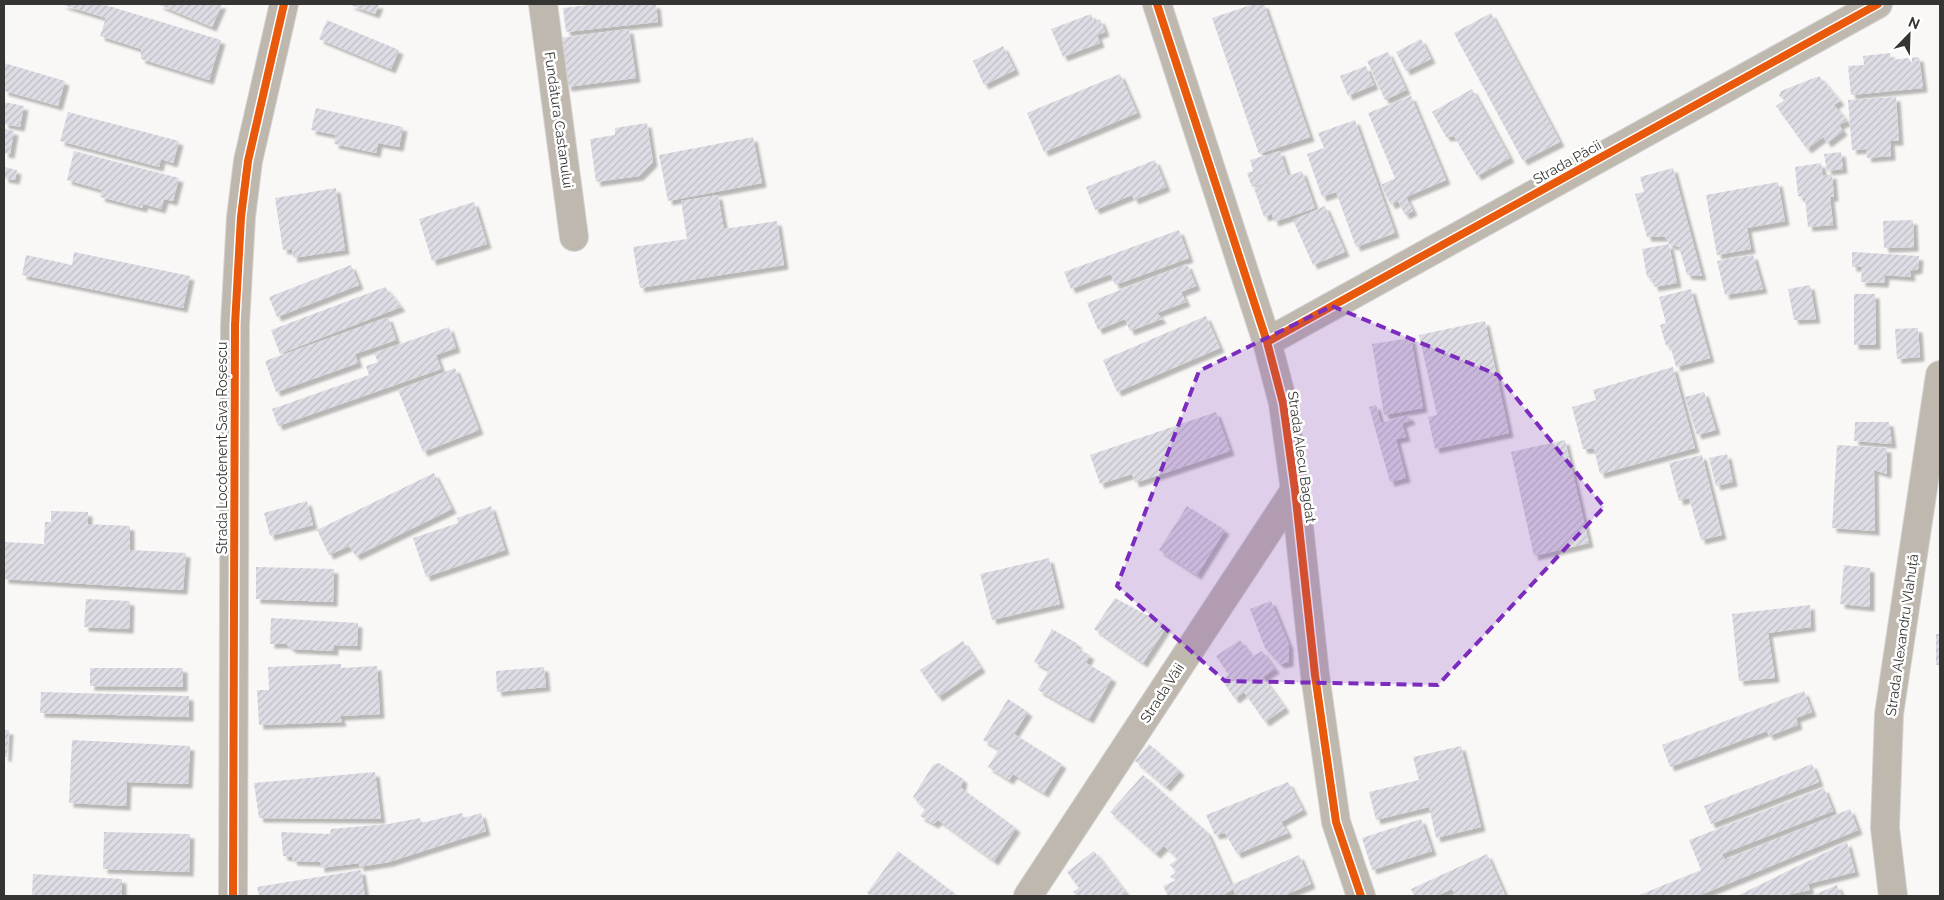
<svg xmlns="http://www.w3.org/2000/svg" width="1944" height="900" font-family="Raleway,sans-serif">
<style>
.building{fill:url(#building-hatch);filter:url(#shadow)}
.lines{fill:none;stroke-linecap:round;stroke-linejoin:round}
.street-casing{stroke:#d5d5d4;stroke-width:30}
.secondary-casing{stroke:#d5d5d4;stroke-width:30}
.street{stroke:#bfb8af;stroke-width:28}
.secondary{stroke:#beb7ae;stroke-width:28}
.cycleway-casing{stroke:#fff;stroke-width:11}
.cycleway{stroke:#e8590c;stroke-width:8}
.marked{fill:#7b2cbf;fill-opacity:0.2;stroke:#7b2cbf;stroke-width:4;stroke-dasharray:10 6;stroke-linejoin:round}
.labels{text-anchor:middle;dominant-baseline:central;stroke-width:5;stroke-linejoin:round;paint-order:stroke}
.street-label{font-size:14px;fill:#353533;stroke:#fff}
</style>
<defs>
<pattern id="building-hatch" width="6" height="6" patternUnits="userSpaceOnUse" patternTransform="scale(1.25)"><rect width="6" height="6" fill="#dedce4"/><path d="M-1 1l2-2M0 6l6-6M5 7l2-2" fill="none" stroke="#bfbdc4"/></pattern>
<filter id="shadow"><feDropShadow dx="4.5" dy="4.5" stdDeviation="1" flood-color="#0004"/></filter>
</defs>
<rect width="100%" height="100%" fill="#f9f8f6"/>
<path class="building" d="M60 4H102L221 40 209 80 141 59V49L100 36 106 18Z
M157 4H222L212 27Z
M348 4H379L375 14Z
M597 4H656L658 22 566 32 563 8Z
M1254 4H1264L1310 137 1259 154 1212 18Z
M1491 13 1560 142 1523 161 1454 33Z
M1091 14 1094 22 1100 19 1105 32 1097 35 1100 43 1063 57 1051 29Z
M327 20 399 50 391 69 319 39Z
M629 29 636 78 567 87 560 38Z
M1421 39 1431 59 1406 71 1396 52Z
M1003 46 1015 70 984 85 973 61Z
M1388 52 1406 90 1385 100 1367 61Z
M1890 53 1891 60 1919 57 1923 88 1851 95 1848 66 1864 65 1863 56Z
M4 63 65 81 58 106 4 91Z
M1366 66 1374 85 1348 96 1340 76Z
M1120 74 1137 113 1044 152 1027 113Z
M1819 76 1840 101 1834 105 1847 121 1839 125 1843 131 1827 143 1823 137 1807 149 1776 106 1785 100 1779 96 1781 91Z
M1472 89 1510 158 1477 176 1454 136 1446 137 1432 112Z
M1411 96 1446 180 1406 197 1413 211 1405 215 1398 201 1391 205 1381 185 1395 178 1368 113Z
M1896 97 1899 141H1890L1891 156 1867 158 1866 149 1852 150 1848 100Z
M4 102 24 106 20 127 4 124Z
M316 108 403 127 399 147 378 143 376 153 334 144 336 135 311 130Z
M68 112 179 141 173 163 161 159 159 167 60 141Z
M1355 120 1395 233 1356 247 1336 192 1322 197 1307 154 1324 148 1318 133Z
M647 123 653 162 639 176 596 182 590 139 615 135V128Z
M4 129 14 131 10 154 4 153Z
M753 137 762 183 668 201 659 155Z
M74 151 179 178 173 201 164 199 161 209 143 204V208L100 197 102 190 67 180Z
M1280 151 1288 176 1252 187 1247 173 1253 171 1250 160Z
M1841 152 1843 169 1827 171 1824 154Z
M1155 160 1166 187 1134 200 1132 195 1095 210 1086 187Z
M1821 163 1823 176 1832 174 1834 197H1830L1833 225 1808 227 1805 198 1798 196 1795 167Z
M4 167 17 170 15 180 4 178Z
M1673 168 1702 276 1687 275 1679 247 1669 244 1665 237H1647L1635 194 1644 192 1640 177Z
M1302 171 1315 208 1274 222 1272 214 1264 217 1254 188Z
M1778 182 1785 221 1747 228 1751 249 1717 255 1706 195Z
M336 188 345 250 293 258 292 249 283 250 275 198Z
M718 195 724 229 777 221 784 265 640 288 633 247 687 239 681 201Z
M474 202 487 244 432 261 419 219Z
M1325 206 1345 252 1313 265 1293 220Z
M1913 220 1914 247 1884 248 1883 221Z
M1179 230 1189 258 1115 285 1111 274 1071 289 1064 272Z
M1669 244 1677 283 1654 287 1652 279 1647 277 1642 249Z
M74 252 190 276 183 308 22 275 26 255 72 265Z
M1852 252 1919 256 1918 269 1910 271 1911 277 1885 275 1884 283 1861 282 1862 267H1852Z
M1753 255 1763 289 1725 295 1717 261Z
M1187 264 1196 286 1181 292 1186 302 1157 313 1162 319 1130 331 1125 319 1098 330 1087 303Z
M351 265 359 285 277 317 269 297Z
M1810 285 1816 319 1794 320 1788 289Z
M385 287 401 307 280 354 271 330Z
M1691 289 1710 358 1676 367 1670 344 1666 346 1660 325 1666 323 1659 297Z
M1854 294H1875L1876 345H1854Z
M1206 316 1220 348 1117 392 1103 360Z
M388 317 396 340 355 354 358 363 276 392 265 361Z
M1485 321 1509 433 1435 449 1428 417 1437 415 1419 335Z
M449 327 456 348 436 355 441 369 278 426 272 409 369 375 366 366 378 362 374 353Z
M1918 328 1920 357 1897 359 1895 329Z
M1411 338 1423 408 1384 415 1372 344Z
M1673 367 1695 448 1600 474 1594 449H1583L1572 407 1596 400 1593 390Z
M455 368 479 430 423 452 398 390Z
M1704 392 1716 430 1697 435 1685 397Z
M1376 405 1381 423 1408 415 1411 420 1402 423 1406 437 1396 439 1406 478 1390 482 1369 407Z
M1216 412 1230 451 1135 483 1132 474 1100 484 1090 455Z
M1855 422H1889L1892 444 1854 441Z
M1565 440 1589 543 1534 556 1511 452Z
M1837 445 1887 448V474L1874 470 1875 531 1832 528Z
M1727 454 1733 482 1716 486 1709 458Z
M1702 455 1722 535 1701 540 1689 498 1679 501 1669 463Z
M434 473 452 509 356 556 349 546 329 555 317 530Z
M307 501 313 525 270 536 264 513Z
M491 506 505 550 426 577 413 538 458 523 457 518Z
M1187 506 1225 530 1197 575 1159 550Z
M51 511 88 512V524L130 526V550L186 553 183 590 4 579V542L44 544 45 522H51Z
M1049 558 1060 604 992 620 980 574Z
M1844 565 1870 568V607L1840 604Z
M256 567 334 569 333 602 256 599Z
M1115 598 1167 626 1143 663 1094 629Z
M86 599 130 601 129 629 84 627Z
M1271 601 1289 645V662L1280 664 1265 648 1250 609Z
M1810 605 1811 627 1768 633 1775 678 1739 681 1732 614Z
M271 618 358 623 357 646 334 645V651L292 649 286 644H270Z
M1052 629 1078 644 1075 647 1090 655 1086 663 1112 678 1089 719 1038 690 1049 670 1034 662Z
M1936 634H1940V665H1936Z
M1240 640 1252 657 1262 651 1275 669 1263 677 1285 708 1265 722 1244 692 1235 699 1222 680 1229 675 1216 656Z
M963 641 981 668 938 697 920 670Z
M341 664V668L377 666 380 714 340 716 342 722 259 725 257 690H269L268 667Z
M544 667 546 687 497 692 496 671Z
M90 668H183V687L90 686Z
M1804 691 1812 712 1796 718 1798 725 1769 736 1767 731 1670 767 1662 745Z
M41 692 189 696V717L40 713Z
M1008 699 1028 712 1014 734 1062 764 1044 793 1013 774 1009 780 988 767 999 749 983 740Z
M4 730H9L7 757H4Z
M72 740 190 746 188 784 127 782 126 806 69 803Z
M1149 744 1180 771 1166 787 1135 761Z
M1461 746 1481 827 1436 838 1429 807 1376 820 1369 792 1419 780 1413 757Z
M939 763 963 779 961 788 1016 828 994 861 938 820 934 824 920 816 925 809 913 797 933 765Z
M1812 764 1819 782 1711 824 1704 806Z
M375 772 381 819 259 818 254 783Z
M1143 775 1207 832 1231 885 1299 855 1311 884 1283 896H1236L1233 889 1222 896H1168L1163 886 1176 880 1170 877 1177 871 1169 865 1178 859 1164 846 1156 854 1110 812Z
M1288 782 1303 810 1281 822 1288 833 1237 854 1225 833 1215 835 1206 815Z
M1824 788 1833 811 1722 854 1725 860 1850 809 1858 830 1698 896H1637L1701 870 1689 840Z
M462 813 464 818 481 813 486 831 389 862 359 867V863L320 868V862L293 861 292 857 283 856 281 832 330 834 331 829 389 824 420 818 422 823Z
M1421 819 1432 851 1372 870 1362 838Z
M104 832 190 834 189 872 103 869Z
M1847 842 1855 872 1808 884 1810 890 1791 894V896H1737Z
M898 851 958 896H871L867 893Z
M1094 851 1126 893 1122 896H1077L1073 892 1079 888 1067 872Z
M1487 854 1505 895 1456 896 1452 889 1436 896H1414L1411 889Z
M361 870 365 896H259L257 887Z
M33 874 122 879V896H32Z
M1837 885 1842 896H1811Z"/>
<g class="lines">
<defs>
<path id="street" d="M543 4 574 237
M1157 4 1267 342 1283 403 1295 490 1315 675 1336 822 1361 896
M1267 342 1878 4
M1028 896 1295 490
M1893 896 1885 828 1889 714 1940 375"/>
<path id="secondary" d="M233 896 235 325 241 217 248 161 284 4"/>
</defs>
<use href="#street" class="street-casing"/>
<use href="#secondary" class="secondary-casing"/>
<use href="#street" class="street"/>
<use href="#secondary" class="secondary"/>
<defs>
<path id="cycleway" d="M1157 4 1267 342 1283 403 1295 490 1315 675 1336 822 1361 896
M1267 342 1878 4
M233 896 235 325 241 217 248 161 284 4"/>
</defs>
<use href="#cycleway" class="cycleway-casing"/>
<use href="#cycleway" class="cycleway"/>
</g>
<path class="marked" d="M1332 306 1498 375 1604 507 1438 685 1225 681 1117 586 1199 371Z"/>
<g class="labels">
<g class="street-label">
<text transform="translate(559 120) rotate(82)">Fundătura Castanului</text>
<text transform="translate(1567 162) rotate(-29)">Strada Păcii</text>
<text transform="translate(222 448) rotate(-90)">Strada Locotenent Sava Roșescu</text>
<text transform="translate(1302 457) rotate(82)">Strada Alecu Bagdat</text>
<text transform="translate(1902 635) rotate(-82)">Strada Alexandru Vlahuță</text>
<text transform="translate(1162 693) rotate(-57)">Strada Văii</text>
</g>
</g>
<rect width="1944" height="900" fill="none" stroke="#353533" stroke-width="10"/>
<g transform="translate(1909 35) rotate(23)" stroke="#ffffff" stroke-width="4" paint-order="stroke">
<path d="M0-4L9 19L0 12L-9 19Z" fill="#353533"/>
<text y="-8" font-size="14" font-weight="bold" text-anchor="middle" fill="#353533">N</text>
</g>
</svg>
